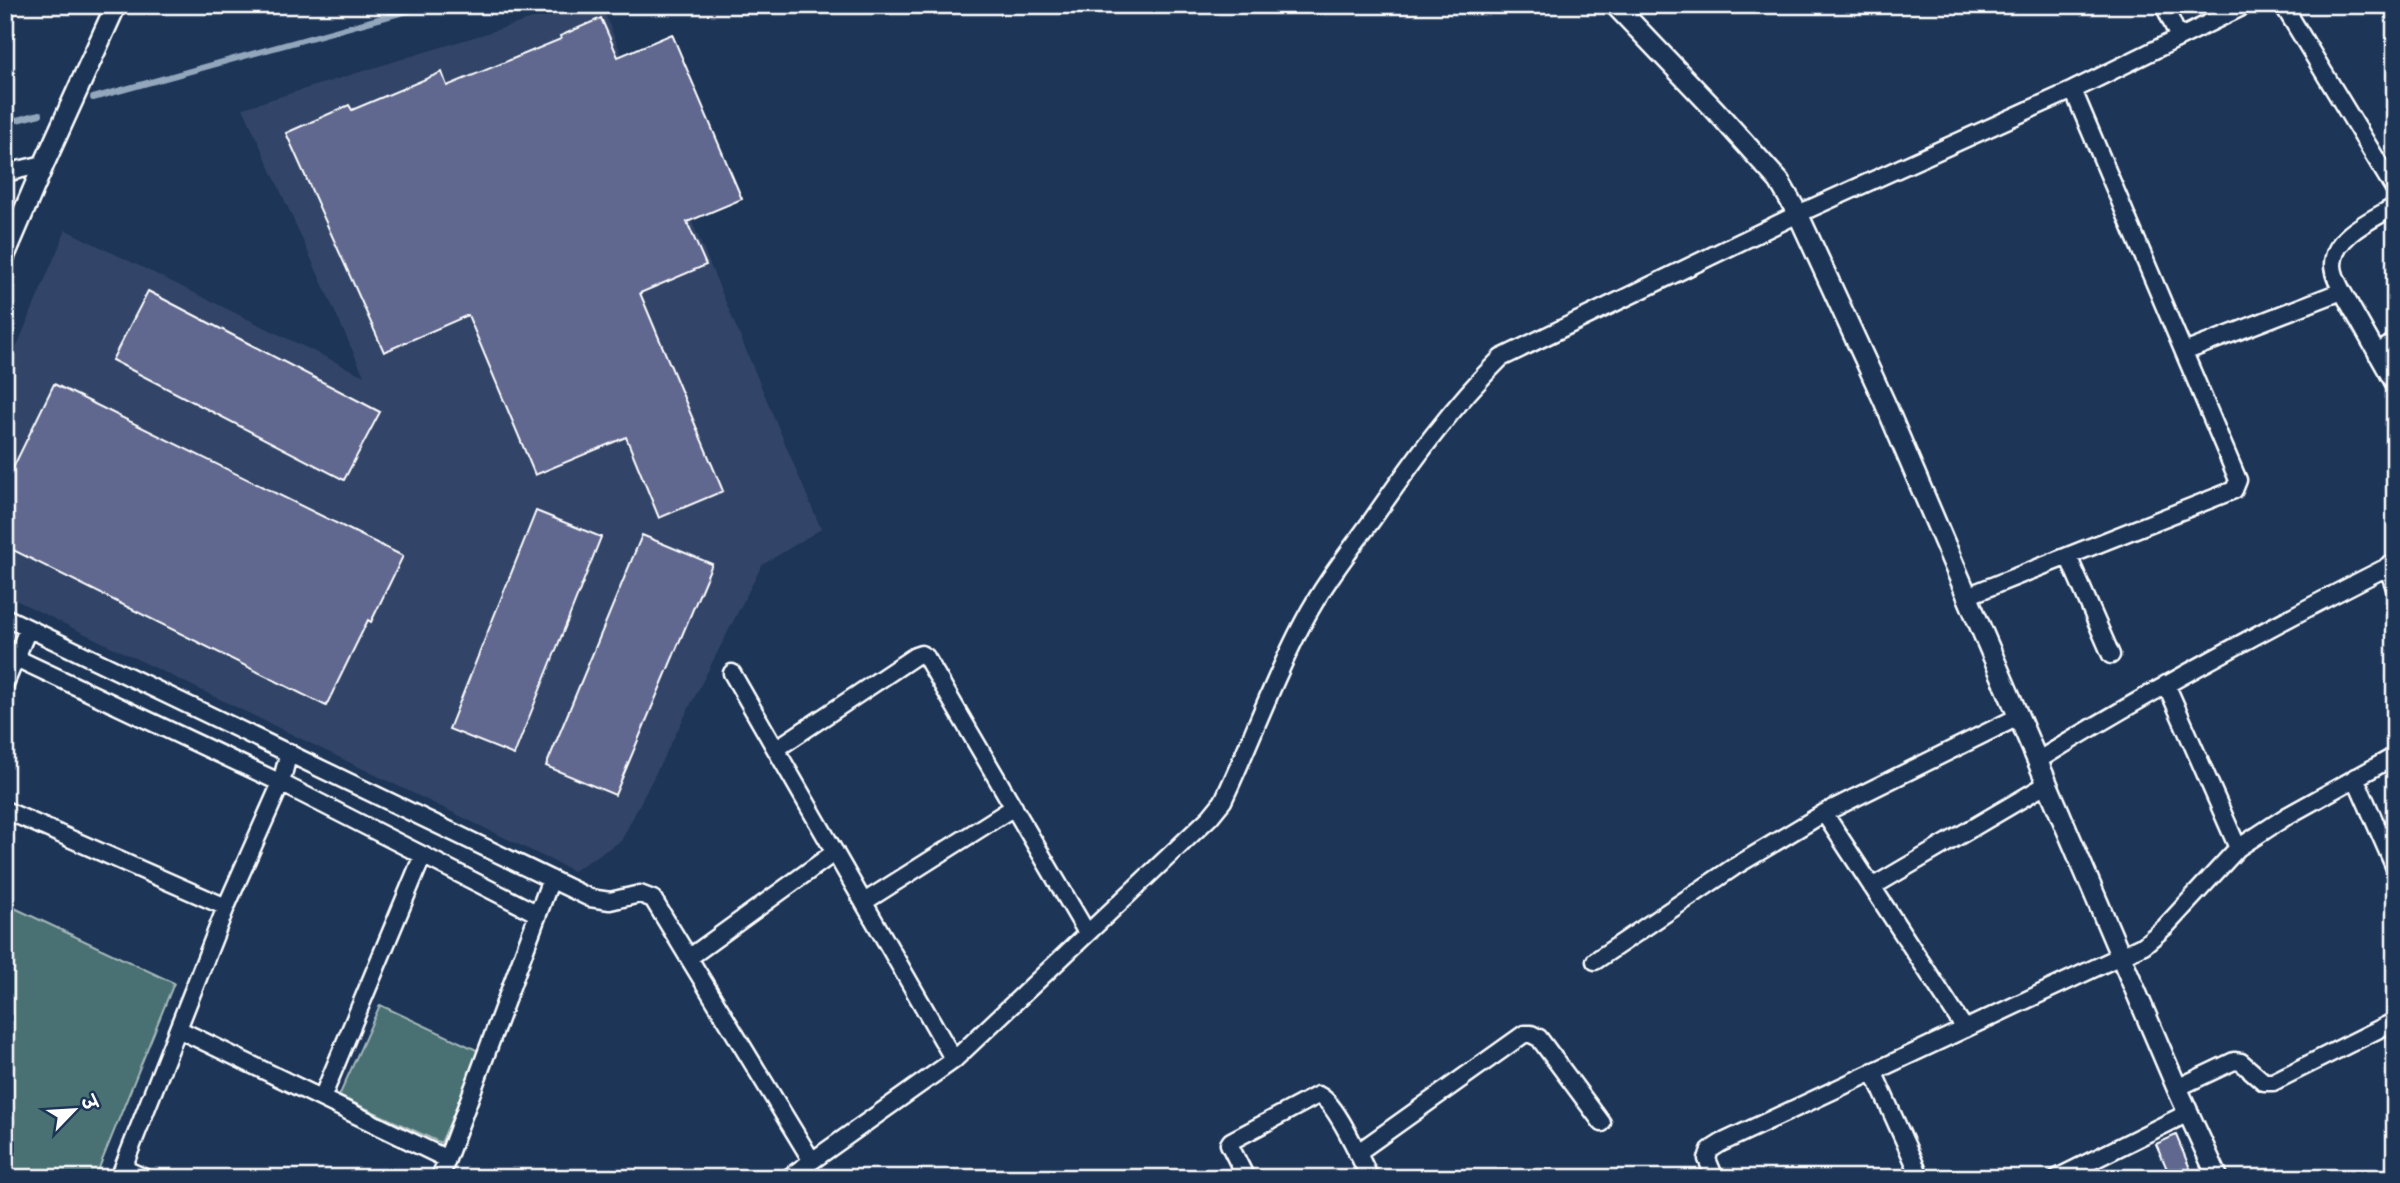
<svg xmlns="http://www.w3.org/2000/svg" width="2400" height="1183" font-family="'Playpen Sans','Playpen Sans Deva',sans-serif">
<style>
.built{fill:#314468}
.green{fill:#4a7073;stroke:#a4b8b9;stroke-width:2}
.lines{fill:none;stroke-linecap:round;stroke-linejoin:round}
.stream{stroke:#92a6bc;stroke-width:6}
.building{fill:#60678f;stroke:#fff;stroke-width:2}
.minor-casing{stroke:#fff;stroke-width:21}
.tertiary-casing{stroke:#fff;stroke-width:24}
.minor{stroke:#1d3557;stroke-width:16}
.tertiary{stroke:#1d3557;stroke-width:19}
</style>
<rect width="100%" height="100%" fill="#1d3557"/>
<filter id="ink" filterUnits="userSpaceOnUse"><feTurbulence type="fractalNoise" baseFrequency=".0143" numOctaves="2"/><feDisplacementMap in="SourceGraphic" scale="14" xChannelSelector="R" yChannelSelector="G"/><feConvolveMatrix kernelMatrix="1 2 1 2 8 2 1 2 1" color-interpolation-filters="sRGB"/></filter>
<g filter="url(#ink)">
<path class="built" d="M578 5H601L821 529 762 565 621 841 573 871 5 595V374L66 230 364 376 243 108Z"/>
<path class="green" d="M6 904 174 983 95 1178H19L5 1172Z
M380 1005 481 1052 441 1143 339 1096Z"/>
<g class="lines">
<path class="stream" d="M93 98 429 5
M5 123 40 114"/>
</g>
<path class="building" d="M601 18 618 57 672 34 742 199 687 222 706 265 640 293 723 491 659 518 626 437 535 475 468 315 384 352 286 133 349 105 352 110 442 72 447 86 561 39 560 36Z
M148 291 380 412 344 480 112 360Z
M54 384 403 556 371 622 368 620 326 706 5 546V467L12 470Z
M536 511 601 537 514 755 449 729Z
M642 535 712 564 615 795 546 766Z
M2176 1135 2194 1178H2171L2156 1144Z"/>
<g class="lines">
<defs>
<path id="minor" d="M2164 5 2179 38
M2283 5 2395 190
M5 173 44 164
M2395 206C2374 219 2333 235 2333 265 2333 274 2338 283 2342 291L2395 385
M2184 352 2342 291
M2377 354 2395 341
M2068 556 2111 655
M2387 566 2395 588
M1967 596 2234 490 2238 480 2073 90
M5 617 590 898 610 901 640 894 653 899 812 1161
M16 658 281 783 538 914
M732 673 954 1060
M5 684 28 629
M2166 684 2238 848
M776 749 915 656 921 654 926 657 1087 933
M2037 761C2153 689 2273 625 2395 563
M2355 777 2395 868
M5 810 226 907
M1824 813 1965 1029
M1872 887 2047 784
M864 902 1014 807
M690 957 835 852
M1595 961 1734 867 1824 813 2018 717
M178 1029 447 1159
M1873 1071 1921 1178
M2177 1088 2234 1061 2241 1062 2264 1082H2273L2395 1021
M322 1098 423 855
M1357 1153 1524 1034H1531L1539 1038 1602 1123
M123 1168 145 1178
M119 1178 226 907 281 783 289 752
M440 1178 551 879
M788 1178 954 1060 1210 817 1223 801C1251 742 1273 679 1304 621 1323 585 1348 553 1372 520 1411 464 1452 406 1501 358L1798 214 2073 90 2246 5
M1246 1178 1229 1144 1231 1141 1318 1095C1336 1101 1360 1159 1370 1178
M1715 1178 1707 1159 1710 1150 1721 1143 2144 945 2165 927 2238 848 2287 816 2395 756
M2057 1178 2188 1113"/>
<path id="tertiary" d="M1615 5 1716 111 1779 181 1798 214 1884 401 2177 1088 2218 1178
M5 255 44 164 116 5"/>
</defs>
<use href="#minor" class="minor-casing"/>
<use href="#tertiary" class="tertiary-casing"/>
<use href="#minor" class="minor"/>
<use href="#tertiary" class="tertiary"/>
</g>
</g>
<rect width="2400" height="1183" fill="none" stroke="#1d3557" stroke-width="28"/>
<rect x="14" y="14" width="2372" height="1155" fill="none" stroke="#fff" stroke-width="2.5" filter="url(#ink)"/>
<g transform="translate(74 1110) rotate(65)" stroke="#1d3557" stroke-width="5" paint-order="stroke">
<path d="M0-5L12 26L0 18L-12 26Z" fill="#ffffff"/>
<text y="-10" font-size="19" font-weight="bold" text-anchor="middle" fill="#ffffff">उ</text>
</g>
</svg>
